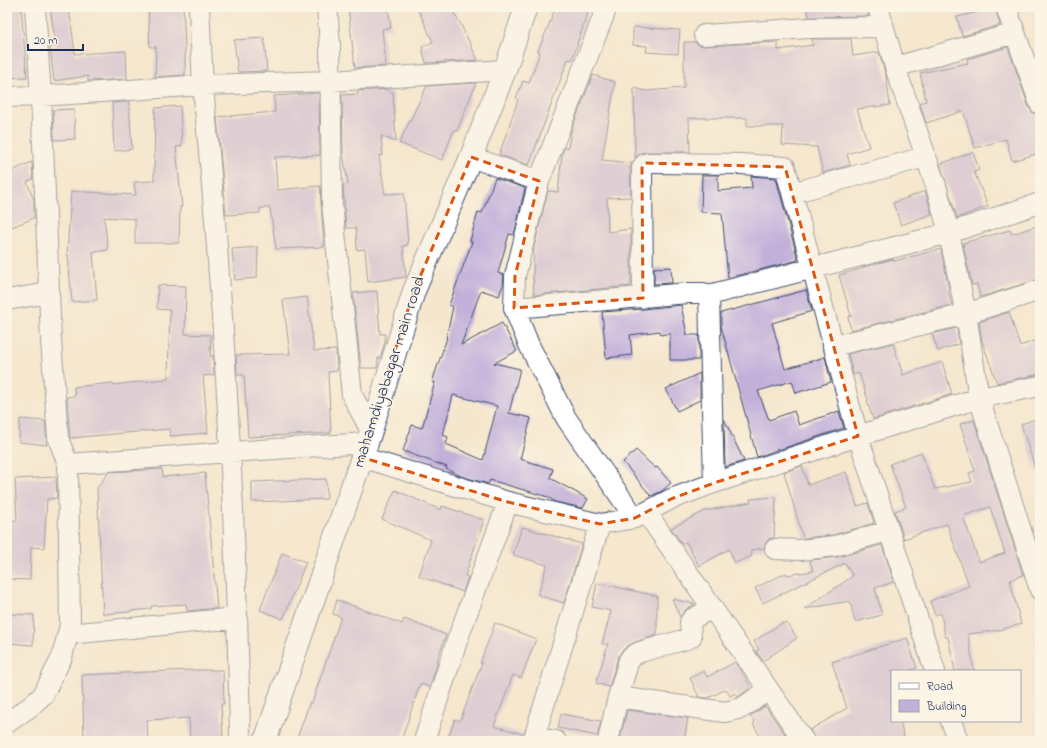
<svg xmlns="http://www.w3.org/2000/svg" width="1047" height="748" font-family="'Indie Flower',sans-serif">
<style>
.building{fill:#c2b0da;fill-rule:evenodd}
.lines{fill:none;stroke-linecap:round;stroke-linejoin:round}
.minor-casing{stroke:#3c4b6f;stroke-width:22}
.major-casing{stroke:#3c4b6f;stroke-width:24}
.minor{stroke:#fff;stroke-width:20}
.major{stroke:#fff;stroke-width:22}
.marked{fill:none;stroke:#de5710;stroke-width:3;stroke-dasharray:8 5;stroke-linejoin:round}
.labels{text-anchor:middle;dominant-baseline:central;stroke-width:3;stroke-linejoin:round;paint-order:stroke}
.street-label{font-size:17px;fill:#1b2f5e;stroke:#fcf5e5}
</style>
<rect width="100%" height="100%" fill="#fcf5e5"/>
<filter id="ink" filterUnits="userSpaceOnUse"><feTurbulence type="fractalNoise" baseFrequency=".025" numOctaves="2"/><feDisplacementMap in="SourceGraphic" scale="8" xChannelSelector="R" yChannelSelector="G"/><feConvolveMatrix kernelMatrix="1 2 1 2 8 2 1 2 1" color-interpolation-filters="sRGB"/></filter>
<filter id="wash" filterUnits="userSpaceOnUse"><feTurbulence type="fractalNoise" baseFrequency=".012" numOctaves="4" result="noise"/><feDisplacementMap in="SourceGraphic" scale="16" xChannelSelector="R" yChannelSelector="G"/><feGaussianBlur stdDeviation="0.9" result="paint"/><feColorMatrix in="noise" values="0 0 0 0 0 0 0 0 0 0 0 0 0 0 0 0 0 1.4 0 .05"/><feComposite in="paint" operator="in"/></filter>
<g filter="url(#wash)">
<rect width="100%" height="100%" fill="#f5e7cd"/>
<g id="blocks">
<path class="building" d="M7 7H21L27 77 7 78Z
M50 7H69L75 54 126 51 127 79 88 81V76L54 81 50 47 56 46Z
M148 7H183L185 47V75L155 77 156 47H150Z
M348 7H388L391 28 382 29 386 66 355 68Z
M417 7H450L460 23 478 60 426 63 422 47 433 42Z
M556 7H590L577 44H578L572 60 568 59 529 165 499 155 518 100 516 98 523 81 529 83 540 52 538 51Z
M807 7H867L869 16 809 17Z
M995 8 1000 25 962 36 957 17Z
M633 27 680 30 678 54 646 52 647 46 633 45Z
M264 38 267 71 238 72 234 40Z
M812 39H851L853 56 879 52 886 76 890 105 857 109 869 147 847 154 850 165 823 173 817 147 782 145 783 126H747V118H689L690 152H646L641 153 635 158 634 88 646 91 684 88V42H695L699 45 705 46 778 42V50L813 45Z
M1008 47 1029 108 1033 113 1040 115V153L1012 161 1006 139 975 148 963 111 926 123 920 103 926 101 920 73 968 63 967 59Z
M593 75 615 82 602 160 632 163 630 168 631 197 607 198 608 232 631 229V286L534 295 533 276 534 247 548 191 558 192 562 154 564 148H568L571 131Z
M476 83 457 131 454 130 442 160 399 143 427 86Z
M389 89V92H393L396 142 381 136 383 155 379 156 385 194 404 193 408 245 403 246 406 277 368 282 365 249 357 250 356 228H346L343 185 348 184 343 153 342 95 358 94V91Z
M319 93 320 155 275 157 277 190 320 186 324 247 276 249 270 208H260V213L226 215 217 117 275 112 274 96Z
M129 102 132 149 114 151 112 103Z
M180 106 182 146 176 147 182 207H180L179 243H135V219L104 217 108 250 93 252 97 300 72 302 68 255 67 256 71 191 136 195 134 182 154 181 155 108Z
M74 109 75 139 54 140 53 110Z
M973 152 979 170 974 172 988 206 957 218 940 164Z
M32 162 33 179 27 182 34 200V218L7 229V173Z
M702 175H718V191L752 188 751 176 776 178 798 260 728 278 722 213 701 212Z
M495 178 525 188 514 235 509 234 498 273 504 275 503 285 499 296 481 290 461 345 502 323 517 351 494 363 520 369 509 413 531 418 520 459 553 469 550 478 588 499 583 508 555 502 548 497 490 480 488 484 461 476 446 469 447 467 403 451 412 425 422 428 435 382H432L447 338H446L453 307 449 305 472 242 470 241 478 212 482 213ZM453 395 497 406 483 460 446 444 448 437 443 435Z
M925 191 932 214 901 225 893 203Z
M1040 225V279L980 297 977 284 972 285 963 243 1010 230 1012 234Z
M258 247 257 278 235 280 232 249Z
M941 249 949 290 948 291 952 305 851 330 848 317 851 316 839 275 863 268V267L893 259 894 261Z
M671 267 672 283 654 284V268Z
M158 285 186 286 185 334 211 335 210 356H213L214 375 203 376 208 433 170 436 169 429 70 438 67 397 75 396 74 387 113 383V385L165 379V378H168L170 310 157 309Z
M806 290 812 311 772 323 785 369 825 357 831 382 796 393 792 381 758 391 769 420 794 411 799 425 839 411 844 428 778 450 777 448V450L757 457 721 326V313Z
M377 291 380 334H385V342L380 358H378L377 368H361L353 293Z
M307 297 314 351 336 350 337 371 328 372 331 433 248 437 244 375H237L236 355 290 354 283 300Z
M681 305 687 335H699V360H670V333L661 335 660 331 630 335 632 355 606 358 602 312 643 309Z
M1009 312 1020 346 1040 339V374L997 383 982 341 979 322Z
M957 328 959 344 938 351 932 334Z
M893 343 903 375 942 362 952 394 873 419 867 401 868 400 859 373 853 375 848 354Z
M700 373V400L677 411 666 389Z
M1040 418V473L1037 474 1021 424Z
M20 419 45 421 47 445 19 442Z
M724 419 744 461 725 467V466Z
M974 420 1023 575 1010 580 1021 624 999 630 968 634 974 671H955L948 637H945L941 613 935 615 930 601 969 586 947 524 904 539 895 511 906 507 890 464 921 452 935 489 972 482 969 473 975 471 960 424ZM990 507 1005 553 979 562 963 516Z
M636 450 655 468 657 467 671 483 662 491 651 496 623 462Z
M802 466 808 485 846 472 857 506 868 503 874 523 833 535 803 538 784 472Z
M162 469 163 477 205 473 217 608 187 611 186 604 151 606V609L130 611V612L103 614 97 488 109 472Z
M56 477 57 498 47 499 44 548 31 547 30 580 7 579V520L17 521 15 479Z
M326 479 327 499 252 502V482Z
M395 490 441 510 442 506 484 520 465 576 468 577 463 592 419 576 431 540 382 519Z
M776 497 774 538 769 539 766 543 764 548 751 550 752 556 735 563 729 549 699 566 686 542 682 544 671 528 705 511 751 502 750 499Z
M522 527 582 544 564 603 538 595 547 565 513 555Z
M882 545 894 582 875 588 882 615 855 622 850 601 804 609 853 576 845 563 763 603 755 588 786 573 787 575 813 571 810 561 811 560 838 557Z
M282 553 306 562 283 619 260 610Z
M597 583 657 596V635L635 642 626 647 621 652 618 657 609 687 596 683 608 644H602L611 611 592 607Z
M672 599 695 604 686 609 680 617Z
M337 600 402 624 404 619 446 635 436 663H437L430 687 420 684 401 741H296L310 702 312 703 341 617 333 614Z
M7 614 34 615 33 645 7 643Z
M495 623 536 639 521 678 513 675 494 726 523 734 522 741H447L455 719 460 721 482 663H480Z
M782 623H787L797 638 763 661 756 651 759 650 754 641Z
M907 638 917 668 908 671H892V721H900L905 741H815L810 730 847 708 832 662Z
M735 662 751 687 738 697 735 693 730 696 726 689 708 698 699 697 690 678 704 671 707 677Z
M191 670H223L224 704H221L223 741H190L189 718 147 720 148 741H84L82 675Z
M765 706 790 741H763L753 724 755 722 750 716Z
M627 710 688 718 684 741H626L620 740Z
M561 714 601 721 597 736 558 728Z"/>
</g>
</g>
<g filter="url(#ink)">
<use href="#blocks" fill-opacity="0" stroke="#3c4b6f" stroke-width="1"/>
<g class="lines">
<defs>
<path id="minor" d="M35 7 41 96 51 340 58 438 68 464
M327 7 330 45 332 204 345 327 352 395 371 431
M878 7 895 67 936 186 949 233 966 314 979 398 1040 590
M1006 7 1040 104
M704 35 810 28 883 27
M895 67 1015 33
M7 97 41 96 203 85 199 7
M471 157 539 181 515 276 514 308 529 345 566 418 635 518
M539 181 607 7
M792 193 925 157
M709 295 714 483
M643 298 642 168C644 162 648 163 654 163L741 164 785 167 858 436 935 671
M7 300 48 293
M514 308 688 293H703L709 295 949 233 1040 203
M833 346 966 314 1040 290
M361 457 508 502 600 524 635 518 671 499 714 483 858 436 979 398 1040 386
M646 512 804 741
M775 549 801 550 835 546 888 531
M68 634 237 618
M618 697 725 712 742 708 768 690
M951 721 958 741
M7 723 31 706 43 695 62 657 70 625 68 464 230 452 366 443
M534 738 556 741
M242 741 240 734C237 576 230 418 218 261 214 202 208 144 203 85L331 81 505 70
M424 741 458 638 508 502
M533 741 600 524
M608 741 618 697 629 660 634 655 640 652 687 639 691 637 690 622 692 619 713 608"/>
<path id="major" d="M265 741 371 431 414 291 471 157 505 70 526 7"/>
</defs>
<use href="#minor" class="minor-casing"/>
<use href="#major" class="major-casing"/>
<use href="#minor" class="minor"/>
<use href="#major" class="major"/>
</g>
</g>
<path d="M0 0H1047V748H0ZM471 157 539 181 515 276 514 308 643 298 642 168 645 163 785 167 858 436 714 483 671 499 635 518 600 524 508 502 361 457 414 291Z" fill="#f5e7cd" fill-opacity=".55" fill-rule="evenodd"/>
<path class="marked" d="M471 157 539 181 515 276 514 308 643 298 642 168 645 163 785 167 858 436 714 483 671 499 635 518 600 524 508 502 361 457 414 291Z"/>
<g class="labels">
<g class="street-label">
<text transform="translate(389 372) rotate(-72)">mahamdiyabagar main road</text>
</g>
</g>
<rect width="1047" height="748" fill="none" stroke="#fcf5e5" stroke-width="24"/>
<rect x="891" y="670" width="130" height="52" fill="#fcf5e5" stroke="#a2a6af"/>
<rect x="899" y="683" width="20" height="6" fill="#ffffff" stroke="#a2a6af"/>
<text x="927" y="690" font-size="12" fill="#1b2f5e">Road</text>
<rect x="899" y="700" width="20" height="12" fill="#c2b0da" stroke="#a2a6af"/>
<text x="927" y="710" font-size="12" fill="#1b2f5e">Building</text>
<path d="M28 44v6h55v-6" fill="none" stroke="#1b2f5e" stroke-width="2"/>
<text x="34" y="44" font-size="12" fill="#1b2f5e" stroke="#fcf5e5" stroke-width="3" paint-order="stroke">20 m</text>
</svg>
